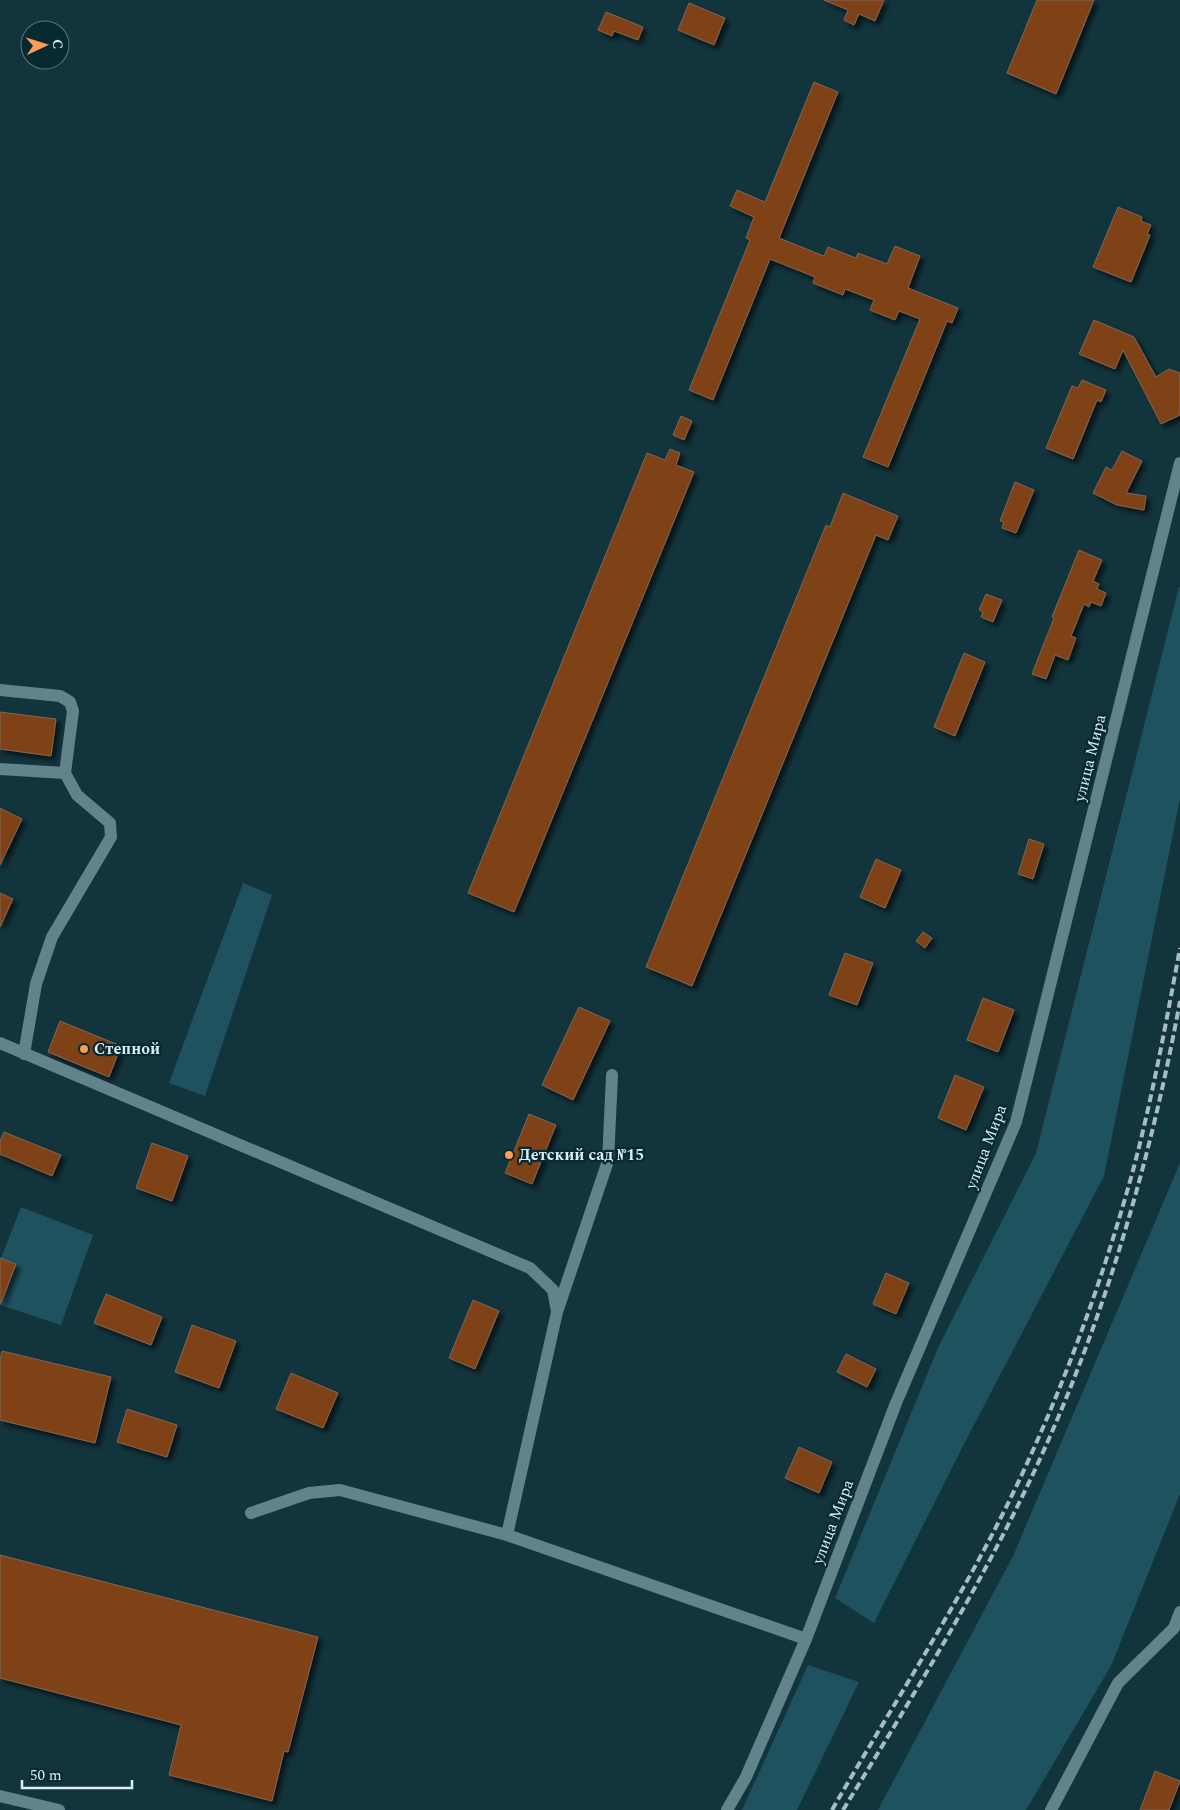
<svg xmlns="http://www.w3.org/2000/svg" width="1180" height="1810" font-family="Spectral,serif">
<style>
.green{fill:#1f525f}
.building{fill:#7e4316;stroke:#806656;filter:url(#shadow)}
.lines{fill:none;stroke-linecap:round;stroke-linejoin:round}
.minor{stroke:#60838c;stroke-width:12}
.rail{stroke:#a7bdc3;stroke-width:4;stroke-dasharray:8 4;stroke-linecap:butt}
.poi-dot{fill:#fe9c58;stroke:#072a32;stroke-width:2}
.labels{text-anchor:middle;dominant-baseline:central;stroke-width:4.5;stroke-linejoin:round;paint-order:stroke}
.street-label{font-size:16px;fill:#dbeef3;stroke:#072a32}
.poi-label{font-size:16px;font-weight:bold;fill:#dbeef3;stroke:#072a32;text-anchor:start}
</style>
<defs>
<filter id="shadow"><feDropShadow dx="4" dy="4" stdDeviation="2.5" flood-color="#0009"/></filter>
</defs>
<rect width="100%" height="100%" fill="#12343c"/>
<path class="green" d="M1179 587H1180V799L1104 1176 964 1444 874 1623 835 1598 938 1348 1036 1153Z
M243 883 272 895 205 1096 169 1083Z
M1180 1163V1494L1111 1666 1026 1810H878L1013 1556Z
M21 1207 93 1235 61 1325 0 1305V1261Z
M808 1665 859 1682 797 1810H742Z"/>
<path class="building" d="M824 0H884L875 21 859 14 854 25 844 20 848 10Z
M1037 0H1094L1056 94 1007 73Z
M689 3 725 18 714 45 678 30Z
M606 12 643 27 638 40 614 31 612 36 598 30Z
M814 82 838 92 779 238 824 256 828 247 856 258 858 253 887 264 895 246 920 256 908 288 958 308 952 323 947 321 888 467 863 457 920 319 899 311 895 320 870 310 874 300 845 289 843 295 813 283 815 277 770 259 713 400 689 390 750 240 746 238 754 217 730 206 737 190 765 202Z
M1118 207 1142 217 1141 221 1151 225 1147 234 1150 235 1131 282 1093 267Z
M1094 320 1134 337 1156 377 1169 369 1180 373V415L1161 424 1123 350 1115 369 1079 354Z
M1082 380 1106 390 1101 402 1097 400 1073 459 1046 448 1072 386 1078 388Z
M681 416 692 421 684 440 673 435Z
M670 449 680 453 676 465 694 472 514 912 468 893 647 453 665 460Z
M1122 451 1142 461 1126 493 1146 496 1144 510 1117 505 1093 493 1106 467 1112 470Z
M1015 482 1034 490 1016 533 1002 528 1004 522 1000 521Z
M843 493 898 516 888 540 876 535 692 986 646 967 826 525 830 527Z
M1079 550 1102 560 1093 581 1099 584 1097 589 1106 593 1101 606 1091 602 1089 607 1084 604 1071 636 1076 638 1068 660 1055 655 1046 679 1032 674 1054 618 1052 617Z
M986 594 1002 600 993 622 981 617 983 612 979 610Z
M964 653 985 662 955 736 934 727Z
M0 712 56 719 51 756 0 749Z
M0 808 22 819 0 865Z
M1029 839 1044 844 1033 879 1018 874Z
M876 859 901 870 885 908 860 897Z
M0 893 13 899 0 927Z
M923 932 932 938 925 948 916 941Z
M845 953 873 963 857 1005 829 995Z
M983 998 1014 1010 998 1052 967 1040Z
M579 1007 610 1021 573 1100 542 1085Z
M60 1021 121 1046 109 1077 48 1052Z
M955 1075 984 1087 966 1130 938 1118Z
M529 1114 556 1125 532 1184 505 1173Z
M4 1132 61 1155 52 1176 0 1154V1141Z
M152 1143 188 1156 172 1201 136 1188Z
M0 1258 16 1264 1 1303H0Z
M886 1273 909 1283 896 1314 873 1304Z
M106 1294 162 1317 151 1345 94 1323Z
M473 1300 499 1311 475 1369 449 1358Z
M192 1325 236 1341 219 1388 175 1372Z
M2 1351 111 1377 95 1443 0 1420V1360Z
M846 1354 876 1369 867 1387 837 1372Z
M291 1373 338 1393 323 1428 276 1409Z
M127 1409 177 1425 167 1457 117 1442Z
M799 1447 832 1462 819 1493 785 1478Z
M0 1555 318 1637 288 1752 284 1751 272 1801 169 1775 181 1725 0 1678Z
M1155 1771 1180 1781 1169 1810H1140Z"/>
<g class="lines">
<path class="minor" d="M0 690 60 696 70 702 73 711 65 773 77 795 110 823 111 837 52 937 36 984 24 1054
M0 769 65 773
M0 1043 530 1268 553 1290 557 1312 507 1535 806 1639
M558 1309 608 1161 612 1075
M251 1513 309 1493 340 1490 507 1535
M0 1796 59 1810
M727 1810 746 1777 806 1639 896 1403 1016 1122 1180 463
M1051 1810 1118 1683 1174 1628 1180 1612"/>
<path class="rail" d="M832 1810C897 1697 969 1589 1024 1470 1068 1375 1104 1275 1132 1174 1152 1100 1166 1023 1180 948
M843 1810C910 1701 978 1591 1033 1474 1103 1324 1150 1164 1180 1001"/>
</g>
<g class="poi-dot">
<circle cx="84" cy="1049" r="5"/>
<circle cx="509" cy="1155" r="5"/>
</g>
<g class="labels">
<g class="street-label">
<text transform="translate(1090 758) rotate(-76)">улица Мира</text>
<text transform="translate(986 1147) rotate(-69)">улица Мира</text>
<text transform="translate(833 1522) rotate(-69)">улица Мира</text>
</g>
<g class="poi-label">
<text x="94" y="1049">Степной</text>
<text x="519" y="1155">Детский сад №15</text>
</g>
</g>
<g transform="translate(45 45) rotate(86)"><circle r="24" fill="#072a32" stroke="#5c787f"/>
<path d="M0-4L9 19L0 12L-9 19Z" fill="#fe9c58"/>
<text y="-8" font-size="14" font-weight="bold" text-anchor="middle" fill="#dbeef3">С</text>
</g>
<path d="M22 1780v8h110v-8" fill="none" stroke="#dbeef3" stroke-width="2.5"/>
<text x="30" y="1780" font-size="15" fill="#dbeef3" stroke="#072a32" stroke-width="4" paint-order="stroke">50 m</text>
</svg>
